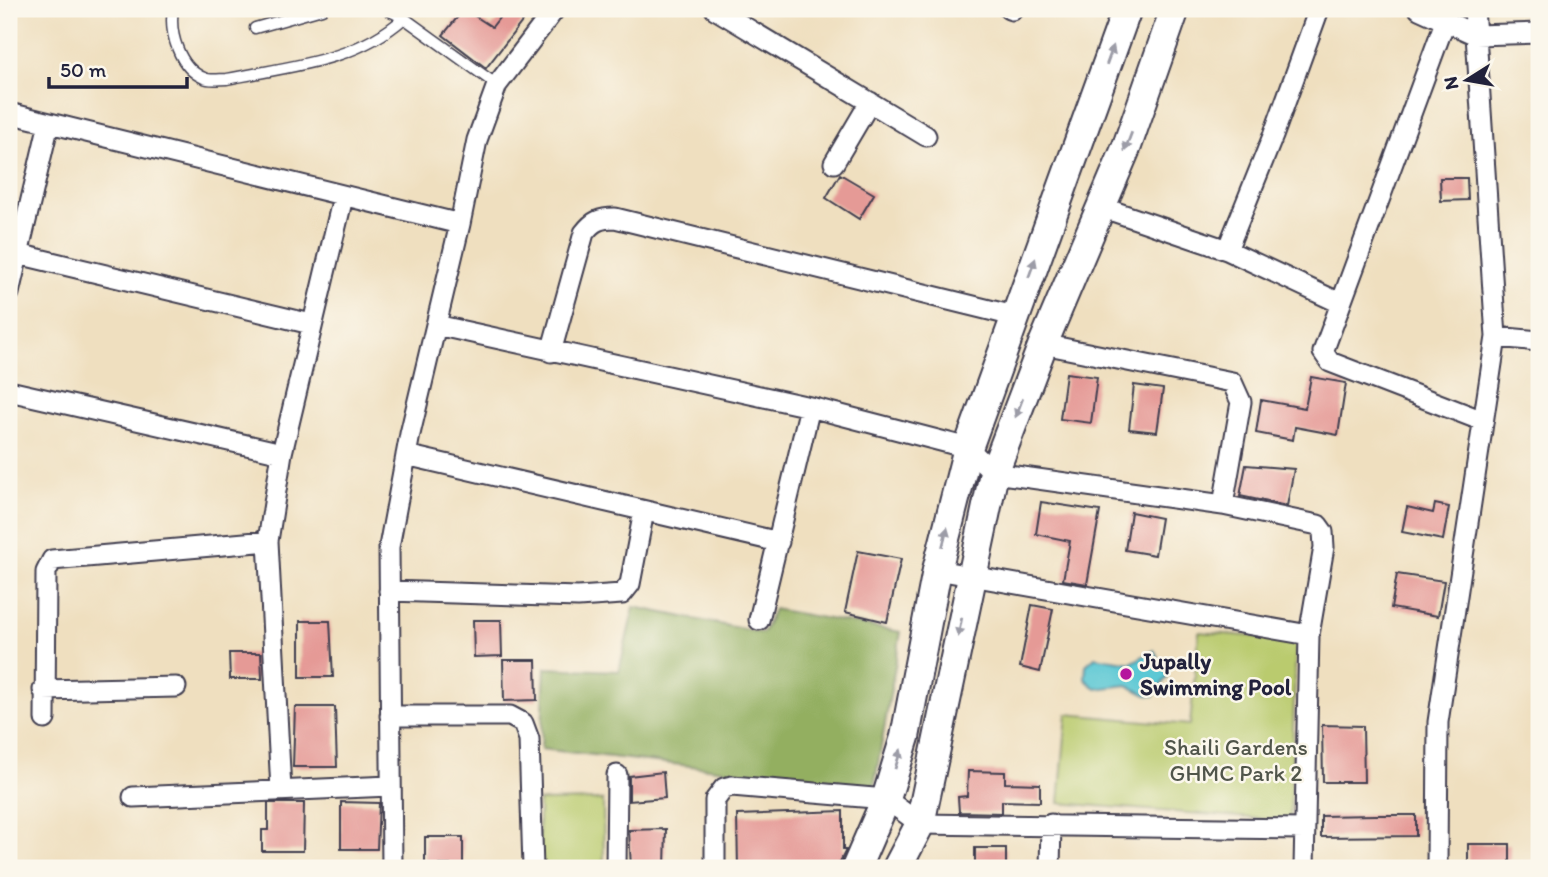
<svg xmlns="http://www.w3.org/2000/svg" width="1548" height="877" font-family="Itim,sans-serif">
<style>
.green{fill:#bacb6e;stroke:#6e7654;stroke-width:2}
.forest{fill:#93af61;stroke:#5a684e;stroke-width:2}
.water{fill:#5cc8d4;stroke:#3f7588;stroke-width:2}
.building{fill:#e59a96}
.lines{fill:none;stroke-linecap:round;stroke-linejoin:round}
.lane-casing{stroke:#413e4f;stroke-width:13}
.street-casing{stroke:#413e4f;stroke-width:23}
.secondary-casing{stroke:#413e4f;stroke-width:32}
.lane{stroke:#fff;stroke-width:10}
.street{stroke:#fff;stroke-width:19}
.secondary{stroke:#fff;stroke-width:28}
.oneway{fill:#9c9ca7}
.poi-dot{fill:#b5179e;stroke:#fbf7ec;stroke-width:2.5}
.labels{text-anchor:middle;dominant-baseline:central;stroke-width:5;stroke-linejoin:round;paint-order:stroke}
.poi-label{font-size:23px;font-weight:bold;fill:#22223b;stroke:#fbf7ec;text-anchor:start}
.park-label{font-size:23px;fill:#50554a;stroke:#fbf7ec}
</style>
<rect width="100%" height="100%" fill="#fbf7ec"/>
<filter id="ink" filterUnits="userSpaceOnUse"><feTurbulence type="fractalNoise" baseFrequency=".0143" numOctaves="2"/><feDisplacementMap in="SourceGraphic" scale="14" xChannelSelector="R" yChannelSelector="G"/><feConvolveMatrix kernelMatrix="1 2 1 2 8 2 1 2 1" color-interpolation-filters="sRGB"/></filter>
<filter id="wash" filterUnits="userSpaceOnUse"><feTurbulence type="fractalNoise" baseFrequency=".00686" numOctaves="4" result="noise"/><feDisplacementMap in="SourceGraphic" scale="28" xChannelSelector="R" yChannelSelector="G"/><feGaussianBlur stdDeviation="1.57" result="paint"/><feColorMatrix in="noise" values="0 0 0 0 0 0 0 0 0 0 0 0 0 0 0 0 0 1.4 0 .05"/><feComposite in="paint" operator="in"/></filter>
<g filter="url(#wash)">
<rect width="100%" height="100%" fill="#efdfbf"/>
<path class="green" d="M1199 632 1296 640 1290 821 1059 803 1067 714 1190 725Z
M603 800 604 868H539V801Z"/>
<path class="forest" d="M634 607 763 633 774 609 901 632 874 787 541 749 545 668 619 671Z"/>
<path class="water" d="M1154 650 1168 675 1154 696 1146 695 1127 685 1096 689 1085 679 1086 665 1095 657 1131 663Z"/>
<g id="blocks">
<path class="building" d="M464 9 492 27 506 9H532L486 68 443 35Z
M840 174 874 194 859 219 826 198Z
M1440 178H1467L1468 200 1441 201Z
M1066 373 1097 377 1091 423 1060 419Z
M1311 377 1346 383 1338 435 1295 427 1293 440 1256 433 1261 400 1305 408Z
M1134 385 1163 389 1157 432 1129 429Z
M1246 465 1294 469 1287 506 1240 496Z
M1041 502 1100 511 1087 584 1063 580 1070 541 1036 534Z
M1435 504 1449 507 1443 540 1402 532 1407 507 1433 513Z
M1131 512 1161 518 1155 555 1125 550Z
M858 551 901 559 887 622 845 612Z
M1397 574 1444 581 1438 616 1391 608Z
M1032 605 1053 609 1040 672 1020 667Z
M473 620H501L502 656 474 657Z
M300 621H330L333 677H300Z
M229 653H261L262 679H230Z
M503 660H536L537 700 504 701Z
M295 707H335L337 767H293Z
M1322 725 1363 726 1364 782H1323Z
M968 771 1005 772V783L1040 784V802L1002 801V813L959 812 958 797 967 796Z
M663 772 665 798 629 801V776Z
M341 802 379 803 377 849H341Z
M268 803H304L303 851H262V830H268Z
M843 811V850H846L837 868H738L737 815Z
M1375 815H1416V836L1321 837V816Z
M666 829 665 868H631L629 830Z
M425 837H463V865H425Z
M1468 844H1510V868H1468Z
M975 848H1006V868H975Z"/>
</g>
</g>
<g filter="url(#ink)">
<use href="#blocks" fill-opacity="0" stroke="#413e4f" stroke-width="2"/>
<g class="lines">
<defs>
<path id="lane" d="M173 9C169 33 179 68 204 78 210 81 220 79 227 79 290 66 355 62 404 18
M386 9 404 18 497 85
M255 28 322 9"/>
<path id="street" d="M715 9 926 136
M1009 9 1012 10
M1419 9 1476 35 1496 337 1438 722 1437 868
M1474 9 1476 35 1539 33
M1446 19 1323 352 1330 362 1483 421
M9 113 460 224
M834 163 870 102
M1101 207 1227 250 1340 303
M1227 250 1273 136 1319 9
M18 254 311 324
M9 293 49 123
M436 325 810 407 968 448 994 473 1223 505 1318 525 1323 532 1324 547 1309 635 1304 868
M1496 337 1539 341
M1043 344 1232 382 1241 402 1223 505
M551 352 584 233C593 221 600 218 615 218L1014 316
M9 391 282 453
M406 455 779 542
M268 541 282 453 343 197
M937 570 1309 635
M389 591 578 597 622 594 630 584 644 511
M759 620 810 407
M43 690 176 687
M390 716H510L523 723 529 739 533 868
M45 719 46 572 52 560 268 541 281 790
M133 797 390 786
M392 868 389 547 410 434 460 224 477 140 497 85 555 9
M616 868 617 775
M715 868V800L724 788 732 786 886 799 920 824 1304 829
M1050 868 1051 824"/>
<path id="secondary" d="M856 868 886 799 905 737 937 570 968 448 1127 9
M897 868 920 824 994 473 1043 344 1127 146 1175 9"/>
</defs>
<use href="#lane" class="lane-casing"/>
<use href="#street" class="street-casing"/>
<use href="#secondary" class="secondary-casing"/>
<use href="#lane" class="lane"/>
<use href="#street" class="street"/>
<use href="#secondary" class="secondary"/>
</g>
<defs><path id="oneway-solid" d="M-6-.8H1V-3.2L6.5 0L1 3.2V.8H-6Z" transform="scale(1.75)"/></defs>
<g class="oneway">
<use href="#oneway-solid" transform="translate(1110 55) rotate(-70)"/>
<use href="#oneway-solid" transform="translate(1128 142) rotate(111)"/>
<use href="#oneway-solid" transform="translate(1032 268) rotate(-70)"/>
<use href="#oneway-solid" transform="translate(1019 408) rotate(111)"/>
<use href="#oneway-solid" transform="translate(945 537) rotate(-76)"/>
<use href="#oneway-solid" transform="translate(960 627) rotate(101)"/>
<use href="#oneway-solid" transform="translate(898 759) rotate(-73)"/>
</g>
</g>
<circle class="poi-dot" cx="1126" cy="674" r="7"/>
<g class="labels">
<g class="poi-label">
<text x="1140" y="661">Jupally<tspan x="1140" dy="26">Swimming Pool</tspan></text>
</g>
<g class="park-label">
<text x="1236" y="747">Shaili Gardens<tspan x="1236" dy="26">GHMC Park 2</tspan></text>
</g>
</g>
<rect width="1548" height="877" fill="none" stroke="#fbf7ec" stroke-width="35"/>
<g transform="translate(1467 80) rotate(259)" stroke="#fbf7ec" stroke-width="5" paint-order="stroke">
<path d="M0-5L12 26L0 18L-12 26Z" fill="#22223b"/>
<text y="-10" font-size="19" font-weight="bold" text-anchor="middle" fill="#22223b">N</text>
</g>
<path d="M49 77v10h138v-10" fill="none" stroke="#22223b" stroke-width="3.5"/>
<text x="60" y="77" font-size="21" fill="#22223b" stroke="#fbf7ec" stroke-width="5" paint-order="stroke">50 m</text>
</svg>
